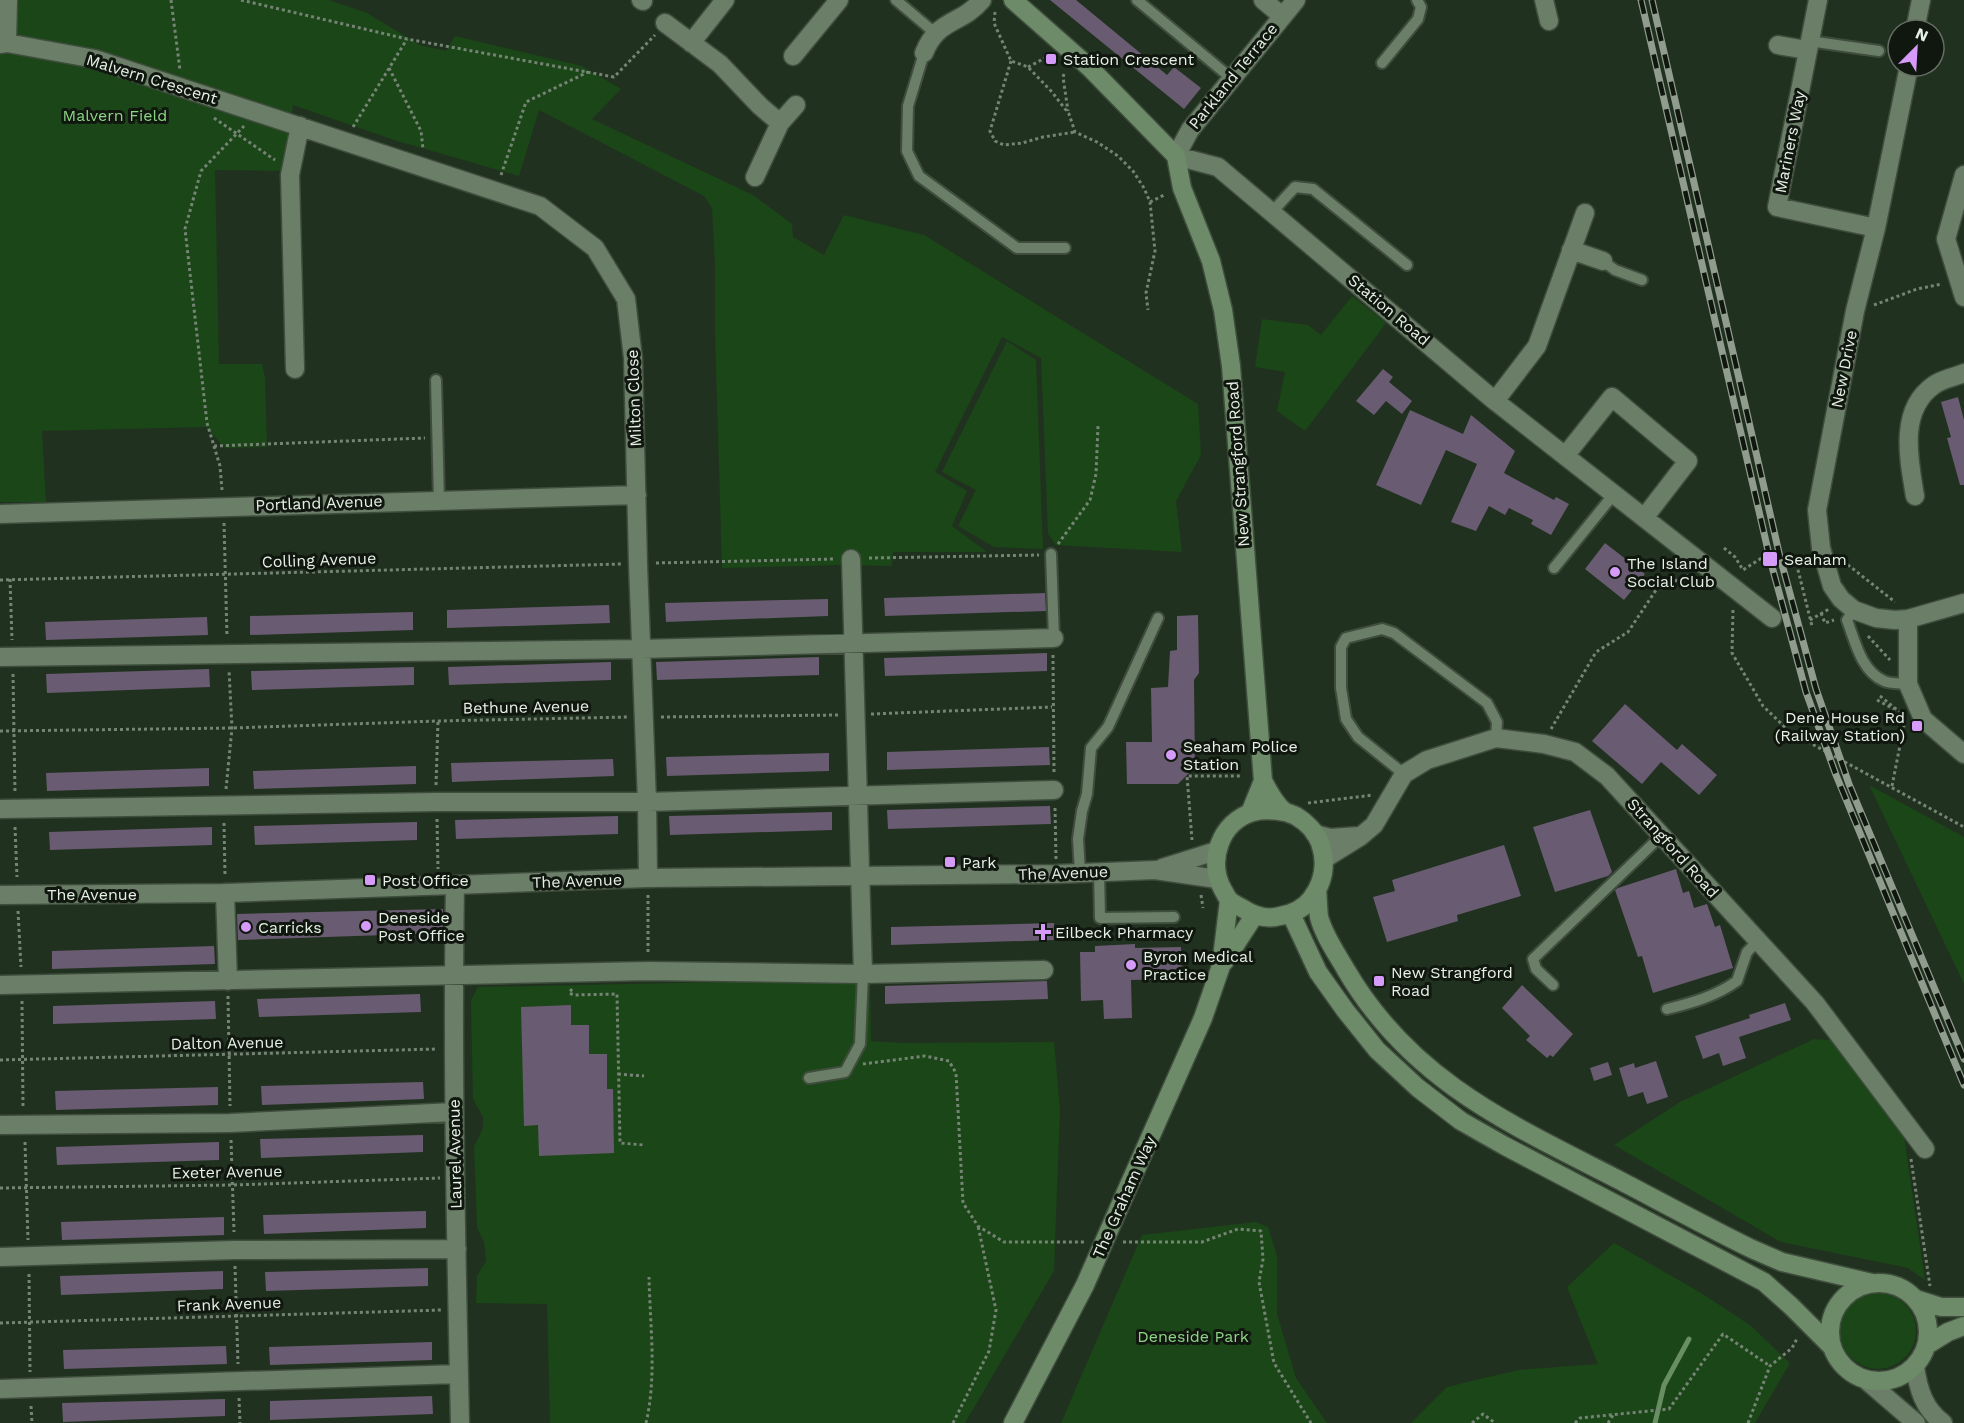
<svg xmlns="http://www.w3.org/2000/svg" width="1964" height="1423" font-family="'Work Sans',sans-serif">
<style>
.green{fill:#1b4617}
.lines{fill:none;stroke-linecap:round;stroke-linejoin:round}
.stream{stroke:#688e64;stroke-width:5}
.building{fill:#695b71}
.service-casing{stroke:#3f4d3d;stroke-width:14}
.minor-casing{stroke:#3f4d3d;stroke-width:21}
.tertiary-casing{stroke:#3f4d3d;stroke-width:21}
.secondary-casing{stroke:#3f4d3d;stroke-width:21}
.path{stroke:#768475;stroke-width:3;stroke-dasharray:3 3;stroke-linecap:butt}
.service{stroke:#6b7e68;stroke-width:10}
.minor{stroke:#6b7e68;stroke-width:18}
.tertiary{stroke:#6b7e68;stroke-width:18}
.secondary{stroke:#6d8b69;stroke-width:18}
.rail-casing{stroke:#909d8e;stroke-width:7}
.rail{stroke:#10170f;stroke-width:4.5;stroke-dasharray:14;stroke-linecap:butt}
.secondary-bridge-casing{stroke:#3f4d3d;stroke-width:21;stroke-linecap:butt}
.secondary-bridge{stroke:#6d8b69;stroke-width:18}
.poi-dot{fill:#d69bf9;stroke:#10170f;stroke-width:2}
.labels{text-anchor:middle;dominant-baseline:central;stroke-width:6;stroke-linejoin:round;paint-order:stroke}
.poi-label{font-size:16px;fill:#e6f1e5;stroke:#10170f;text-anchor:start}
.street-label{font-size:16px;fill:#e6f1e5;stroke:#10170f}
.park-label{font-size:16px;fill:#8dd485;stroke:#10170f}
</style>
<rect width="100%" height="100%" fill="#21311f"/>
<path class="green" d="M0 0H329L367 13 420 45 446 51 455 36 582 66 621 89 592 119 753 195 792 224 793 237 824 255 844 215 924 235 1198 404 1201 455 1176 501 1182 552 1056 545 1048 534 1041 358 1002 337 935 472 967 491 952 526 987 552H893L892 566 838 565 722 568 715 335V265L712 208 704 196 539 110 519 176 394 140 293 105 282 171 215 170 219 364H262L265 377 267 447 225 448 206 427 42 431 46 502H0Z
M1352 296 1386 323 1305 431 1277 411 1285 372 1255 367 1262 319 1308 325 1321 335Z
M1007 341 1036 360 1043 549 994 547 958 526 976 490 942 472Z
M1869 785 1964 837V984Z
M870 979 871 1041 903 1043 1054 1042 1060 1109 1054 1271 965 1423H550L547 1304 476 1303 477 1276 486 1261 484 1242 477 1228 474 1147 483 1128V1117L473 1099 471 1000 478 987Z
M1814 1039 1831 1040 1904 1136 1925 1280 1908 1268 1781 1242 1614 1145 1680 1102Z
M1256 1222 1268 1227 1277 1256V1314L1296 1378 1327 1423H1061L1142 1235Z
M1614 1243 1701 1293 1750 1325 1790 1363 1755 1423H1411L1447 1387 1518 1370 1598 1364 1567 1287Z
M1840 1331a38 38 0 1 1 76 0a38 38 0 1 1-76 0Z"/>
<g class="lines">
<path class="stream" d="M1655 1423 1664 1385 1689 1339"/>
</g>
<path class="building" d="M1050 0H1076L1167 75 1174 67 1201 88 1184 109Z
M1383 369 1393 377 1389 382 1412 401 1402 414 1386 401 1374 415 1356 401Z
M1958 397 1964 420V485H1960L1947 438 1951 437 1941 402Z
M1410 410 1463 434 1471 415 1515 451 1504 473 1554 500 1556 497 1569 504 1551 535 1531 524 1533 520 1509 508 1505 515 1489 506 1476 531 1451 522 1477 464 1446 450 1421 505 1376 485Z
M1605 543 1645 574 1624 600 1585 569Z
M1045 593 1046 611 885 616 884 598Z
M828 599V616L666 622 665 603Z
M609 605 610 623 447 628V610Z
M413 612V630L250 635V616Z
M1198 615 1199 673 1194 680 1195 767 1178 784H1127L1126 742H1152L1151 688 1168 687 1170 651 1177 650V616Z
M207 617 208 635 46 640 45 622Z
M1047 653V671L885 676 884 658Z
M819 657V675L657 680 656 662Z
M611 662V680L449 685 448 667Z
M414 667V685L252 690 251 671Z
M209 669 210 687 47 693 46 674Z
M1625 704 1677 750 1682 744 1717 775 1699 795 1661 762 1642 784 1592 741Z
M1049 747 1050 765 887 770V752Z
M829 753V771L667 776 666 757Z
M613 759 614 776 452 782 451 763Z
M416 766V784L254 789 253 771Z
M209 768V786L47 791 46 773Z
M1050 806 1051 824 888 829 887 810Z
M1590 810 1612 872 1608 876 1555 892 1533 827Z
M832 812V830L670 835 669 816Z
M618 816V834L456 839 455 820Z
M417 822V840L255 845 254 826Z
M212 827V845L50 850 49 832Z
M1504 845 1521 896 1457 915 1458 921 1387 942 1373 897 1395 891 1392 880Z
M1676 869 1683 893 1689 891 1694 908 1707 904 1715 927 1720 925 1733 968 1653 993 1642 956 1638 957 1615 890 1618 888Z
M443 909V933L238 940 237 914Z
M1054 923V940L891 945V927Z
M1135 944V948L1181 947 1182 979 1131 980 1132 1018 1104 1019 1103 1000 1081 1001 1080 952H1095V946Z
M214 946 215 964 52 969V951Z
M1047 981 1048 999 885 1004V986Z
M1522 985 1573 1034 1553 1057 1550 1055 1547 1058 1526 1040 1530 1036 1502 1008Z
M420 994 421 1012 259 1017 257 999Z
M215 1001 216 1019 53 1024V1006Z
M1785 1003 1791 1020 1739 1037 1746 1058 1723 1066 1719 1053 1703 1059 1695 1036 1750 1018 1749 1015Z
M571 1005V1025H589V1054H607V1089H613L614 1153 539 1156 538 1125 524 1126 521 1007Z
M1656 1061 1668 1097 1647 1104 1643 1092 1628 1097 1619 1068 1634 1063 1635 1068Z
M1608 1062 1612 1075 1594 1081 1590 1068Z
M423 1082 424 1099 262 1105 261 1086Z
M218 1087V1105L56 1110 55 1091Z
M423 1135V1152L261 1158 260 1139Z
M219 1142V1160L57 1165 56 1147Z
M426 1211V1228L264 1234 263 1215Z
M224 1217V1235L62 1240 61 1222Z
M428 1268V1286L266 1291 265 1272Z
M223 1271V1289L61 1295 60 1276Z
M432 1342V1360L270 1365 269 1347Z
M226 1346 227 1364 64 1369 63 1350Z
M432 1396 433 1414 270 1420V1401Z
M225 1399V1416L63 1422 62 1403Z"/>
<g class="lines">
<defs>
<path id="service" d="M896 0 935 33
M1137 0 1231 78
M1809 41 1879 51
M924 53 908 106 907 151 919 176 1017 248H1065
M1382 63 1418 19 1421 7 1417 0
M1272 212 1295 187 1313 189 1407 265
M1603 261 1615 270 1642 280
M436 380 439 500
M1051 554 1054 638
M1554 568 1614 494
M1854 610 1847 620C1855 641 1861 671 1884 681 1890 684 1901 683 1908 684
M1404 774 1358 737 1346 719 1341 688V647L1346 638 1382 629 1394 633 1487 703 1497 722 1496 738
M1099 872 1100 918 1174 917
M1080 873 1078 839 1082 811 1087 794 1091 748 1108 727 1158 618
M1553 985 1536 969 1533 959 1661 836
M1667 1009C1692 1003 1716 996 1737 981L1747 952 1758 941
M809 1078 845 1072 860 1044 863 974"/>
<path id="minor" d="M641 0 643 1
M1263 0 1282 16
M1296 0 1190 130 1176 156 1218 167 1495 401 1772 618
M1544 0 1549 21
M1818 0 1777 207 1876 228
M665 23 720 64 760 106 780 123
M1915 30 1921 0
M7 43 8 0
M691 43 725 0
M0 44 7 43 95 59 540 206 595 248 626 299 633 358 638 564 647 802 648 878
M1778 45 1807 50
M924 53C938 18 961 25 982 0
M793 56 839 0
M1909 66 1876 228 1855 311 1817 510 1821 548 1832 586 1841 599 1854 610 1876 618 1895 620 1908 619 1964 603
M1964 175 1946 239 1964 297
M755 177 780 123 796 105
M1571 250 1603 261
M295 369 290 175 300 126
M1495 401 1537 346 1585 213
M1565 456 1612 397 1688 461 1644 518
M1915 496C1909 460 1898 410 1934 385 1942 379 1955 377 1964 373
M0 514 637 495
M851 559 863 974
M1908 619V684L1923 719 1964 754
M0 657 641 649 1054 638
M0 809 436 802H647L1054 790
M1315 834 1330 838 1359 836
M1324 859 1361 836 1374 825 1404 774 1427 760 1496 738 1544 744 1575 752 1607 776 1815 1003 1925 1149
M455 885C452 1064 456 1244 460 1423
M225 893 228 981
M0 985 648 971 863 974 1044 970
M0 1125 230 1123 454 1112
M0 1257 235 1250 457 1249
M1915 1366C1918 1389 1924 1409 1943 1423
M1866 1380 1916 1423
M0 1389 458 1374"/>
<path id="tertiary" d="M1162 868 1216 851
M0 895 225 893 648 878 1056 874 1155 870 1217 879"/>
<path id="secondary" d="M1013 0 1089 67 1176 156 1182 188 1211 261 1223 310 1231 366 1263 781 1250 813
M1263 781C1269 791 1274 803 1284 811 1287 813 1292 814 1296 816 1306 822 1316 832 1320 843 1327 863 1324 882 1311 899 1304 908 1292 914 1280 916 1266 920 1254 916 1242 908 1238 906 1234 904 1230 901 1227 898 1225 893 1223 890 1207 861 1220 822 1253 812 1264 809 1273 810 1284 812
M1317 890C1318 899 1318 909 1319 917 1324 936 1337 954 1346 970 1411 1081 1510 1124 1619 1180 1663 1203 1707 1227 1752 1249L1782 1262 1872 1283
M1291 914 1318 972 1345 1010 1377 1050 1418 1088 1461 1121 1505 1146 1764 1282 1791 1306 1831 1346
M1224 962 1254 916
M1118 1210 1203 1018 1221 966 1229 900
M1830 1332a49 49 0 1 1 98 0a49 49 0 1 1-98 0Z
M1916 1299 1941 1307H1964
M1927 1345 1948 1332 1964 1326
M1013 1423 1085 1285"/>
</defs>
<use href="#service" class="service-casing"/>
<use href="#minor" class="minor-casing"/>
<use href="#tertiary" class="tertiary-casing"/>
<use href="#secondary" class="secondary-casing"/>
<path class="path" d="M171 0 180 70
M241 0 407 39 614 77 655 35
M995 12 994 23 1011 61 1028 67 1052 92 1069 114 1075 132 1097 142 1118 156 1133 171 1144 188 1150 202 1155 251 1146 293 1148 310
M1011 61 990 131 995 141 1004 145 1022 143 1043 137 1075 132
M1028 67 1047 57
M389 68 421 131 423 149
M1064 74 1063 77 1068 111
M214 118 275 160
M353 127 407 39
M501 175 526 102 588 72
M1150 202 1164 195
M1874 305 1917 289 1942 284
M214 446 425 438
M222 490 220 466 207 423 185 229 201 171 244 126
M224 523 227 637
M1058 544 1090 500 1096 474 1098 426
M1724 548 1735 557 1743 570 1763 557
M1788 556 1796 562 1812 626
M869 558 1039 555
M1843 561 1895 602
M656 563 835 559
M10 579 12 640
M0 580 622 564
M1733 610 1732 653 1763 706 1790 732 1964 827
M1821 613 1825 623 1834 620
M1810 620 1829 609
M1868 636 1890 660
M1053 655 1054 775
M13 674 15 793
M1880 696 1901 713
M1877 700 1894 709
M871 714 1052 707
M661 717 838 715
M1551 729 1596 652 1628 632 1656 590 1688 575
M0 731 232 728 438 721 628 717
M436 785 438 721
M1892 786 1905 720
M226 789 232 728 229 670
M1308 803 1373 795
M1055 808 1056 859
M437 819 438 869
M224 823 225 876
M15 827 17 877
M1192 840 1187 776H1241
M648 895V954
M1201 895 1203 908
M18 911 21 967
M572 989 569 993 574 995 617 994 620 1143 644 1145
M228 996 230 1106
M22 1001 23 1108
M0 1060 437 1049
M863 1064 925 1056 949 1061 956 1073 963 1203 978 1226 1004 1242H1086
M618 1074 644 1076
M231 1140 234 1232
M25 1142 28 1240
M1911 1159 1930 1286
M0 1188 233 1185 440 1178
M1123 1242H1202L1238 1229 1261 1231 1263 1259 1259 1282 1274 1363 1311 1423
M235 1266 238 1364
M29 1274 30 1372
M0 1323 442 1310
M239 1398 240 1423
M31 1406 32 1423
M646 1423C657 1376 650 1325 649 1277
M953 1423 989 1351 996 1310 978 1226
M1472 1423 1483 1414 1495 1423
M1575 1423 1580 1418 1669 1409 1723 1334 1770 1366
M1608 1423 1613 1415
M1748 1423 1770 1366 1792 1348 1798 1337"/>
<use href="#service" class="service"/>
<use href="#minor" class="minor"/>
<use href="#tertiary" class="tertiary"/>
<use href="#secondary" class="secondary"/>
<defs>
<path id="rail" d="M1641 0 1770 559 1806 692 1836 775 1964 1085
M1652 0 1780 557 1816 689 1849 784 1964 1059"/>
</defs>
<use href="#rail" class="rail-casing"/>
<use href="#rail" class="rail"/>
<defs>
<path id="secondary-bridge" d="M1085 1285 1118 1210"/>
</defs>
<use href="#secondary-bridge" class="secondary-bridge-casing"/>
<use href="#secondary-bridge" class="secondary-bridge"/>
</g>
<g class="poi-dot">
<rect x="1045" y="53" width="12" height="12" rx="3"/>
<rect x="1762" y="551" width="16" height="16" rx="3"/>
<circle cx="1615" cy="572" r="6"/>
<rect x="1911" y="720" width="12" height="12" rx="3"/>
<circle cx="1171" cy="755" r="6"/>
<rect x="944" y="856" width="12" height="12" rx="3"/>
<rect x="364" y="874" width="12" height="12" rx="3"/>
<circle cx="366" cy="926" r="6"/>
<circle cx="246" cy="927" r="6"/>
<path d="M1040 923h6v6h6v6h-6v6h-6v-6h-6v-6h6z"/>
<circle cx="1131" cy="965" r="6"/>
<rect x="1373" y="975" width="12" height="12" rx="3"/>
</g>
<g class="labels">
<g class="poi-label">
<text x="1063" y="59">Station Crescent</text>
<text x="1784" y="559">Seaham</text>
<text x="1627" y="563">The Island<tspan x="1627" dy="18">Social Club</tspan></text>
<text x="1905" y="717" text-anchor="end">Dene House Rd<tspan x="1905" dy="18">(Railway Station)</tspan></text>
<text x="1183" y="746">Seaham Police<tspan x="1183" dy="18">Station</tspan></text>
<text x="962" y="862">Park</text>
<text x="382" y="880">Post Office</text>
<text x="378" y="917">Deneside<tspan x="378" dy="18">Post Office</tspan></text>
<text x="258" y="927">Carricks</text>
<text x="1055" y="932">Eilbeck Pharmacy</text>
<text x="1143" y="956">Byron Medical<tspan x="1143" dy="18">Practice</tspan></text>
<text x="1391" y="972">New Strangford<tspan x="1391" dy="18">Road</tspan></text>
</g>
<g class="street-label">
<text transform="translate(1233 76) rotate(-51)">Parkland Terrace</text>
<text transform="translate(152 79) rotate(17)">Malvern Crescent</text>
<text transform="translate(1790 142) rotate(-79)">Mariners Way</text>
<text transform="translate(1389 310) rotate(40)">Station Road</text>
<text transform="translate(1844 369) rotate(-79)">New Drive</text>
<text transform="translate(634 398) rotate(-92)">Milton Close</text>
<text transform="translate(1238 464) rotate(-94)">New Strangford Road</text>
<text transform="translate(319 503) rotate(-2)">Portland Avenue</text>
<text transform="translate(319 560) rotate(-2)">Colling Avenue</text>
<text transform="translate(526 707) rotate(-1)">Bethune Avenue</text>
<text transform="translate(1673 848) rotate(48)">Strangford Road</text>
<text transform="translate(1063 873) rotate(-2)">The Avenue</text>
<text transform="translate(577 881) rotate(-2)">The Avenue</text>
<text x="92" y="894">The Avenue</text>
<text transform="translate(227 1043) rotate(-1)">Dalton Avenue</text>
<text transform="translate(455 1154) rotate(-91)">Laurel Avenue</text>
<text transform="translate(227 1172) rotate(-1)">Exeter Avenue</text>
<text transform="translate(1124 1197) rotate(-66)">The Graham Way</text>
<text transform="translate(229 1304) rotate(-2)">Frank Avenue</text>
</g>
<g class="park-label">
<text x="115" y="115">Malvern Field</text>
<text x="1193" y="1336">Deneside Park</text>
</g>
</g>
<g transform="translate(1916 48) rotate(24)"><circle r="28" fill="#10170f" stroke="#666e65" stroke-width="1.5"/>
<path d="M0-4.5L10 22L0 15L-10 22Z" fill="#d69bf9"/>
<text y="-9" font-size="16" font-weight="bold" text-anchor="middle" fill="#e6f1e5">N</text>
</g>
</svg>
